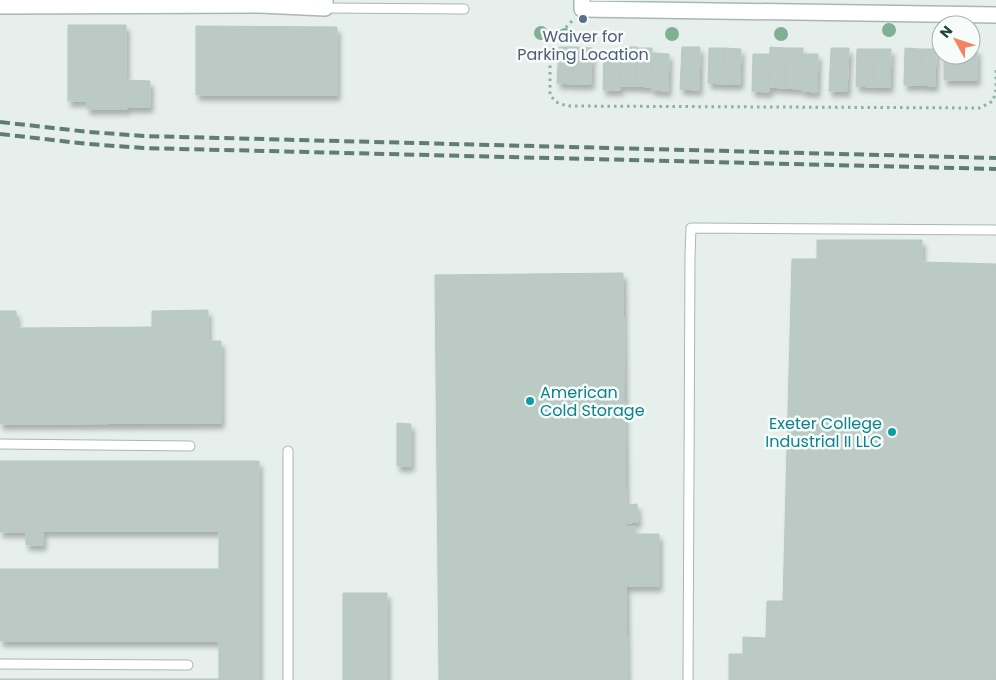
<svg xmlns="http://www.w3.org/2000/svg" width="996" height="680" font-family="Poppins,sans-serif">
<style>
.building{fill:#bbcac4;stroke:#b8c9c2;filter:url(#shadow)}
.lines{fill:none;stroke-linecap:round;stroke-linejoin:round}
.lane-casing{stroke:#a8b8b2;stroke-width:11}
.street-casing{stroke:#a8b8b2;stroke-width:18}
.path{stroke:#86b3a5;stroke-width:3;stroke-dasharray:2.5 4;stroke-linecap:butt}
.lane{stroke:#fff;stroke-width:9}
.street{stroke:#fff;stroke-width:15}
.rail{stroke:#5f7d75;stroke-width:4;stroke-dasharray:10 5;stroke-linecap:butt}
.tree{fill:#80af93}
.service-dot{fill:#5c6f8a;stroke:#f7fbf9;stroke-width:2}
.culture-dot{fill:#0f9aa8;stroke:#f7fbf9;stroke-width:2}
.labels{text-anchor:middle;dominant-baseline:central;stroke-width:5;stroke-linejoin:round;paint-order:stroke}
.service-label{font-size:16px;fill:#4e5e75;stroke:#f7fbf9}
.culture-label{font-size:16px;fill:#0d838f;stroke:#f7fbf9;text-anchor:start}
</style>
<defs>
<filter id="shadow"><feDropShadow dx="3" dy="5.5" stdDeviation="2.5" flood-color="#0004"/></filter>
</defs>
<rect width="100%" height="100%" fill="#e6efeb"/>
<path class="building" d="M68 25H126V80L150 81V107H127V109H87V101H68Z
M196 26 337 27V95H196Z
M559 47H575L574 84 557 83Z
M575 47 592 48 591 84H574Z
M622 47H637L636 86H621Z
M682 47H700L699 90 680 89Z
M770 47 786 48 785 88 769 87Z
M637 48H652L651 87 636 86Z
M709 48H724L723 84 708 83Z
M724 48 741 49 740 84H723Z
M786 48H803L801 89 785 88Z
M831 48H849L847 91H829Z
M905 48 921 49 920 85H904Z
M857 49H874L873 87 856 86Z
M874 49H891L890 87H873Z
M921 49H936L935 86 920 85Z
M971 49H977V80H944V55H971Z
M604 52 621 53 620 90H603Z
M653 53 669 54 668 91 652 90Z
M753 54H770L769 92 752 91Z
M803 54H818L817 92 802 91Z
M817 240H922V262L996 264V680H729V654H743V637L766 638 767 601H783L792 259H817Z
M623 273 626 527H635V534H659V586H626L627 680H439L435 275Z
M208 310V341H221V423L0 424V311H16L17 328 152 327V311Z
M397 423 411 424V466H397Z
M0 461H259V680H0V679H219V641H0V569H219V531H43V545H26V532H0Z
M637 504 638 522 627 523V505Z
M343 593H387V680H343Z"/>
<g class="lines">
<defs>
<path id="lane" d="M325 8 464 9
M0 444 190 446
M288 451V680
M0 664 188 665
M688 680 690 256 691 228 996 230"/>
<path id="street" d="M582 0V9L996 15
M0 6 260 5 325 8V0"/>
</defs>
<use href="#lane" class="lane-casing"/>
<use href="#street" class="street-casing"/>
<path class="path" d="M572 21 555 39 550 54V95L556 102 567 106 980 108 993 101 996 90V69"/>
<use href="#lane" class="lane"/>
<use href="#street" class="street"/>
<path class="rail" d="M0 122 89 132 144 136 996 158
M0 134 88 144 143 148 996 169"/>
</g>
<g class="tree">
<circle cx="889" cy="30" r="7"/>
<circle cx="541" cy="33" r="7"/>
<circle cx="672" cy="34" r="7"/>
<circle cx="781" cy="34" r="7"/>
<circle cx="565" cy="35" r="7"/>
</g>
<circle class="service-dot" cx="583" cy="19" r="5"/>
<g class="culture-dot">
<circle cx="530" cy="401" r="5"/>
<circle cx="892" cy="432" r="5"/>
</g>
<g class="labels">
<g class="service-label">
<text x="583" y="36">Waiver for<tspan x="583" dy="18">Parking Location</tspan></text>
</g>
<g class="culture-label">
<text x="540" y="392">American<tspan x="540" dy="18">Cold Storage</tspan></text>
<text x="882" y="423" text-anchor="end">Exeter College<tspan x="882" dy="18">Industrial II LLC</tspan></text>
</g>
</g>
<g transform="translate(956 40) rotate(310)"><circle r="24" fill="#f7fbf9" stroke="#a3b1ad"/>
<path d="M0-4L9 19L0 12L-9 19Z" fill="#f4845f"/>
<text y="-8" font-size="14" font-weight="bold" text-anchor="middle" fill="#24423a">N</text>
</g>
</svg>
